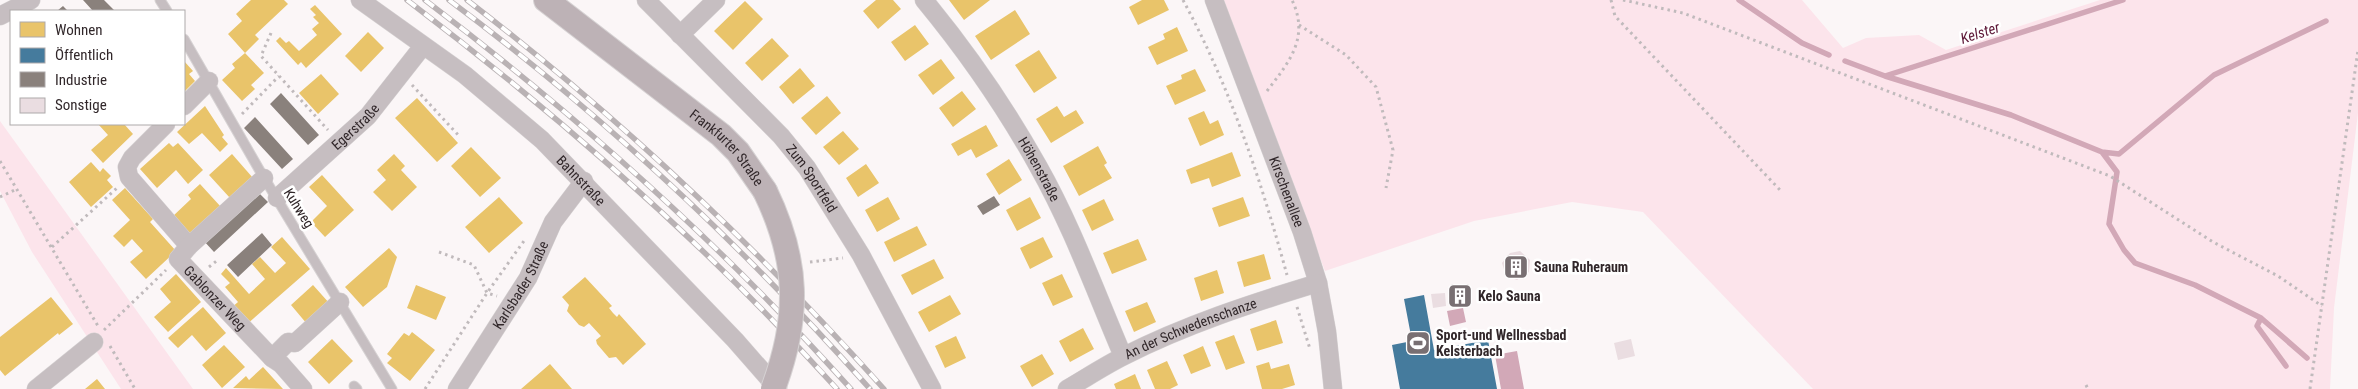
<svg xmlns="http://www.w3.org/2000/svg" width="2358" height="389" font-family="'Roboto Condensed',sans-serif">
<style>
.green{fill:#fce4eb}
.water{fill:#d2a8b7}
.homes{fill:#e9c46a}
.public{fill:#457b9d}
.industry{fill:#8a817c}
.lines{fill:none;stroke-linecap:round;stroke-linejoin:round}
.stream{stroke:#d2a8b7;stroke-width:5.5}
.building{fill:#eadde1}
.lane-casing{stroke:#d6d2d3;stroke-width:11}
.street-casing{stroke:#d6d2d3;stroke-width:19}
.secondary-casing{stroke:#d6d2d3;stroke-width:26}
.path{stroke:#c0babc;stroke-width:3;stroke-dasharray:2.5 4;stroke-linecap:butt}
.lane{stroke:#c6bec1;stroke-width:9}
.street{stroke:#c6bec1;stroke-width:18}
.secondary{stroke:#bdb2b6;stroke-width:24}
.rail-casing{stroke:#b9b2b4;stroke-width:5.5}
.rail{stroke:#fff;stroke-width:4;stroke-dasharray:11;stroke-linecap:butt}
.secondary-bridge-casing{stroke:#d6d2d3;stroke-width:26;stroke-linecap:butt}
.secondary-bridge{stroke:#bdb2b6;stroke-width:24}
.labels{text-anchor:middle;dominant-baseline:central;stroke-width:5;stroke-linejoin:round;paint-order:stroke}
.street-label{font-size:14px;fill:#31272a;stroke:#fff}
.poi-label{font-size:14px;font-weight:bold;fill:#31272a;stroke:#fff;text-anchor:start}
.water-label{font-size:15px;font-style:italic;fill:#5e1938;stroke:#fff}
</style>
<rect width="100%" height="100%" fill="#fbf6f7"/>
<path class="green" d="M1223 0H1802L1843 48 1866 38 1919 35 1946 50 2100 0H2358V113L2334 308 2330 389H1813L1643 212 1572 202 1474 221 1325 271Z
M0 121 193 389H121L32 252 0 191Z"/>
<path class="water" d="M1463 308 1466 322 1450 326 1447 311Z
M1517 351 1524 389H1501L1495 355Z"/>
<path class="homes" d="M251 0H284L288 4 255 35 259 39 245 53 228 34 242 21 236 14Z
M876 0H893L901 9 878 29 863 11Z
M949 0H990L964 20Z
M1142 0H1164L1169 10 1138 25 1129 7Z
M745 1 763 19 733 50 714 31Z
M315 5 342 34 306 68 301 62 298 65 276 41 280 37 286 43 289 41 299 51 317 35 312 29 319 23 313 17 316 15 310 9Z
M1015 10 1030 34 991 60 975 36Z
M915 25 929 44 905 61 891 42Z
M1177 27 1188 51 1157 65 1148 47 1165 39 1163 34Z
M368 32 384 48 361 72 345 56Z
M772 38 789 56 762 81 745 63Z
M1039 50 1057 78 1034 93 1015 65Z
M245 53 264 73 251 85 255 89 242 101 222 80 235 68 232 64Z
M941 59 955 78 933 95 918 75Z
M184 61 193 71 189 74 195 81 184 92Z
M800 68 815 86 793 104 779 87Z
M1195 69 1206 91 1175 105 1166 86 1182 79 1181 75Z
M321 74 339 94 318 114 299 93Z
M962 91 976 109 953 127 939 108Z
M827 96 841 113 816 135 801 118Z
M417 98 458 143 437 162 395 118Z
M205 106 224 135 222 137 228 144 220 152 202 133 189 144 177 132Z
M1057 106 1064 117 1076 110 1084 123 1051 143 1036 119Z
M1204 111 1210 124 1218 120 1224 135 1200 146 1188 118Z
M98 124H124L133 134 103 163 91 150 108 135Z
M986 125 998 146 976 158 971 149 958 156 951 144Z
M843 131 859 149 839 165 823 147Z
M169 143 173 147 178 143 203 170 188 184 176 170 157 188 140 169Z
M1098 146 1107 163 1104 165 1112 178 1079 196 1063 166Z
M471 147 501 178 480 197 451 166Z
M1232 152 1241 176 1212 187 1209 178 1191 184 1186 170Z
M232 154 253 178 230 198 209 175Z
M394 154 405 166 401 170 417 187 392 211 373 192 386 180 377 170Z
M1009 159 1022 180 999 195 986 174Z
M91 162 100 172 103 168 111 176 107 180 113 187 91 207 69 182Z
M866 164 879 183 858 197 846 178Z
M322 175 354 210 325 237 311 222 327 206 309 187Z
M200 184 221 207 190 236 172 217 191 199 188 195Z
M125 188 153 219 150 222 176 251 146 279 130 262 143 251 132 239 124 247 113 236 130 220 112 200Z
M499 197 523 223 489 253 465 227Z
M888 197 900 219 877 232 865 210Z
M1030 197 1041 218 1017 231 1006 210Z
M1243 197 1250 216 1219 227 1212 208Z
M1104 199 1114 220 1092 231 1082 210Z
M917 226 927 245 894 262 884 242Z
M282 237 310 269 245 326 230 309 238 302 225 287 230 283 221 274 226 268 249 294 265 279 252 264 260 257 275 273 286 263 271 247Z
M1043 237 1053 257 1030 269 1020 248Z
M1138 239 1147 260 1112 274 1103 253Z
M389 248 397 257 387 287 363 307 345 287Z
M1264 254 1271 279 1244 287 1237 262Z
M934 259 944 278 912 295 901 275Z
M1217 270 1224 293 1201 301 1194 278Z
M176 274 201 302 168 332 154 317 171 302 160 289Z
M1062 274 1073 297 1053 306 1042 283Z
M585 277 612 306 609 308 613 313 617 317 619 314 646 344 623 365 616 357 609 358 597 344 596 340 601 336 589 323 584 327 579 325 567 311 569 305 562 297Z
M313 285 330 304 307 324 291 305Z
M416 285 446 297 436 320 407 308Z
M950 295 961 314 929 332 918 312Z
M51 297 73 324 59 335 58 333 5 376 0 370V337Z
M1147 302 1156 322 1134 332 1125 311Z
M203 307 226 333 206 351 192 335 178 348 168 338Z
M1276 320 1283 343 1257 351 1250 329Z
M1083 328 1094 349 1070 362 1059 341Z
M412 332 435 350 410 381 387 363 392 358 387 354 404 333 409 336Z
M1234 335 1245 363 1226 370 1215 342Z
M956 336 966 358 945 368 935 346Z
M332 339 353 361 329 384 308 362Z
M224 345 245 367 222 388 202 365Z
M1203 346 1211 366 1191 374 1183 355Z
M1042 354 1054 374 1032 387 1020 366Z
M1167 361 1178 385 1170 389H1155L1147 370Z
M1269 362 1271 369 1289 364 1295 385 1282 389H1262L1256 366Z
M550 364 572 389H521Z
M263 367 283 389 233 388 246 376 249 380Z
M1135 374 1141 389H1116L1114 384Z
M97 379 105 389H85Z"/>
<path class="public" d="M1424 295 1434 350 1488 340 1497 389H1400L1392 345 1412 341 1404 299Z"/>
<path class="industry" d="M83 0H104L115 11H93Z
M63 6 68 11H57Z
M281 93 319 135 308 145 270 104Z
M255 117 293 159 282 169 244 128Z
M256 190 268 202 214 252 203 240Z
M994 196 1000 205 983 215 977 206Z
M262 233 272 245 238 277 227 265Z"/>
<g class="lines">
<path class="stream" d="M1739 0 1802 43 1829 55
M1845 61 1885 76 2011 115 2102 152 2117 172 2109 224 2124 250 2135 263 2195 285 2261 318 2307 358
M1885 76 2123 0
M2102 152 2119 154 2214 75 2326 21
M2261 318 2257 326 2286 366"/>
</g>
<path class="building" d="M1520 251 1530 260 1529 272 1517 280 1506 276 1502 263 1510 253Z
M1466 288 1468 301 1454 303 1453 290Z
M1445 293 1446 306 1433 308 1431 294Z
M1631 339 1635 356 1618 360 1614 343Z"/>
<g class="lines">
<defs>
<path id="lane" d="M160 0 167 11
M184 39 260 171 392 389
M354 386 357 389"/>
<g id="street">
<path id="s1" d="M360 0 465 75 542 140 735 340 778 389"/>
<path id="s2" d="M646 0 781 136 807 168 861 255 932 389"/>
<path id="s3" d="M924 0C967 52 1005 107 1038 166 1072 226 1096 293 1123 356"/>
<path id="s4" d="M1214 0 1302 232 1318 283 1327 332 1333 389"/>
<path d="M0 16 31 0"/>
<path d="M680 35 716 0"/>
<path d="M184 106 209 81"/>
<path d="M166 124 132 158 127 167 129 177 189 246"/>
<path id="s5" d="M264 178 189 246 178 259 272 358 288 342 295 343 340 302"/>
<path id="s6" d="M277 198 368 116 423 46"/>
<path d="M272 358 281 364 303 389"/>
<path d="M36 389 94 342"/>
<path id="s7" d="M457 389 528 278 553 222 584 181"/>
<path id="s8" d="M1067 389C1086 378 1104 366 1124 356 1185 325 1252 303 1318 283"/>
</g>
<g id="secondary">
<path id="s9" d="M546 0 721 135 738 152 765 191"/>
</g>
</defs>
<use href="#lane" class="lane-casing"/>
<use href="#street" class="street-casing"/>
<use href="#secondary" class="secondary-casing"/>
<path class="path" d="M1183 0C1230 87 1261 180 1287 275
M1611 0 1615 16 1780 190
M1623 0 1683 13 2110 176 2213 242 2278 276 2322 306
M1299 25 1346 55 1376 87 1393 150 1386 188
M271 33 261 56 328 130
M412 85 460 137
M1267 91C1289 62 1310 38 1292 0
M242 114 279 76
M0 161 98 326
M0 197 17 189
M52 247 117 188
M439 252 474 265 487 293 497 296
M810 262 843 258
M209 267 219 259
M1297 307 1310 349
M104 330 166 270
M110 346 135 389
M2086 385 2088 389
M425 389 487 293 526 238
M2310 389 2358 50"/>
<use href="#lane" class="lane"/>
<use href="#street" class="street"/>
<use href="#secondary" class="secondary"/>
<defs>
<path id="rail" d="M407 0C561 117 707 245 837 389
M425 0C578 116 722 245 851 389
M449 0C602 114 743 246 870 389
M467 0C618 116 757 247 884 389"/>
</defs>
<use href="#rail" class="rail-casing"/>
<use href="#rail" class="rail"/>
<defs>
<path id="secondary-bridge" d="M765 191C799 261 800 317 773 389"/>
</defs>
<use href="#secondary-bridge" class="secondary-bridge-casing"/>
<use href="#secondary-bridge" class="secondary-bridge"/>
</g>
<defs>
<symbol id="building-square" viewBox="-11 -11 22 22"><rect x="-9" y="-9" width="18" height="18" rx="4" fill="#786f72" stroke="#fff"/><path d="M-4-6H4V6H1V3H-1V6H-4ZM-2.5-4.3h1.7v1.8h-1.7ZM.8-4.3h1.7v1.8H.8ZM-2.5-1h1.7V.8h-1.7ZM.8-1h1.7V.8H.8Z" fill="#fff"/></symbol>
<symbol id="stadium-square" viewBox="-11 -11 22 22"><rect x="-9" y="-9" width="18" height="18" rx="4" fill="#786f72" stroke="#fff"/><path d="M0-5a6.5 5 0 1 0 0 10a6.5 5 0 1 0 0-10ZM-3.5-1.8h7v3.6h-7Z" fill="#fff"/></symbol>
</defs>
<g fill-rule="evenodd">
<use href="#building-square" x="1502" y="253" width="28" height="28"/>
<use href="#building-square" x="1446" y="282" width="28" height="28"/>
<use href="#stadium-square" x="1404" y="329" width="28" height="28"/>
</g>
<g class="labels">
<g class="street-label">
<text stroke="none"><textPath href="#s6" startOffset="106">Egerstraße</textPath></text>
<text stroke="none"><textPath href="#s9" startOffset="234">Frankfurter Straße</textPath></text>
<text stroke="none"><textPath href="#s3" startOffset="205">Höhenstraße</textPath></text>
<text stroke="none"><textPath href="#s2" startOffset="244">Zum Sportfeld</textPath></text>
<text stroke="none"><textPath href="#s1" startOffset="286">Bahnstraße</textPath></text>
<text stroke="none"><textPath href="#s4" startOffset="205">Kirschenallee</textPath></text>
<text transform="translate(299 208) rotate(58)">Kuhweg</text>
<text stroke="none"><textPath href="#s7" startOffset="122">Karlsbader Straße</textPath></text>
<text stroke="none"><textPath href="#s5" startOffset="172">Gablonzer Weg</textPath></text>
<text stroke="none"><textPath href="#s8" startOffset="138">An der Schwedenschanze</textPath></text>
</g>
<g class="poi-label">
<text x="1534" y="267">Sauna Ruheraum</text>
<text x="1478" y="296">Kelo Sauna</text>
<text x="1436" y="335">Sport-und Wellnessbad<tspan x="1436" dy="16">Kelsterbach</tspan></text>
</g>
<g class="water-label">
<text transform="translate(1980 33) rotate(-18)">Kelster</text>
</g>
</g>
<rect x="10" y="10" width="175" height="115" fill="#ffffff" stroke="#ada9aa"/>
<rect x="20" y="22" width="25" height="15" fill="#e9c46a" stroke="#ada9aa"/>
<text x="55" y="35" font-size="15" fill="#31272a">Wohnen</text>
<rect x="20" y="48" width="25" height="15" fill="#457b9d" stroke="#ada9aa"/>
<text x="55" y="60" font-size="15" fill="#31272a">Öffentlich</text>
<rect x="20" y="72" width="25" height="15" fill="#8a817c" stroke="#ada9aa"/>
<text x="55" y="85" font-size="15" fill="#31272a">Industrie</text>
<rect x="20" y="98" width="25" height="15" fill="#eadde1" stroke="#ada9aa"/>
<text x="55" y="110" font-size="15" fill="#31272a">Sonstige</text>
</svg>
